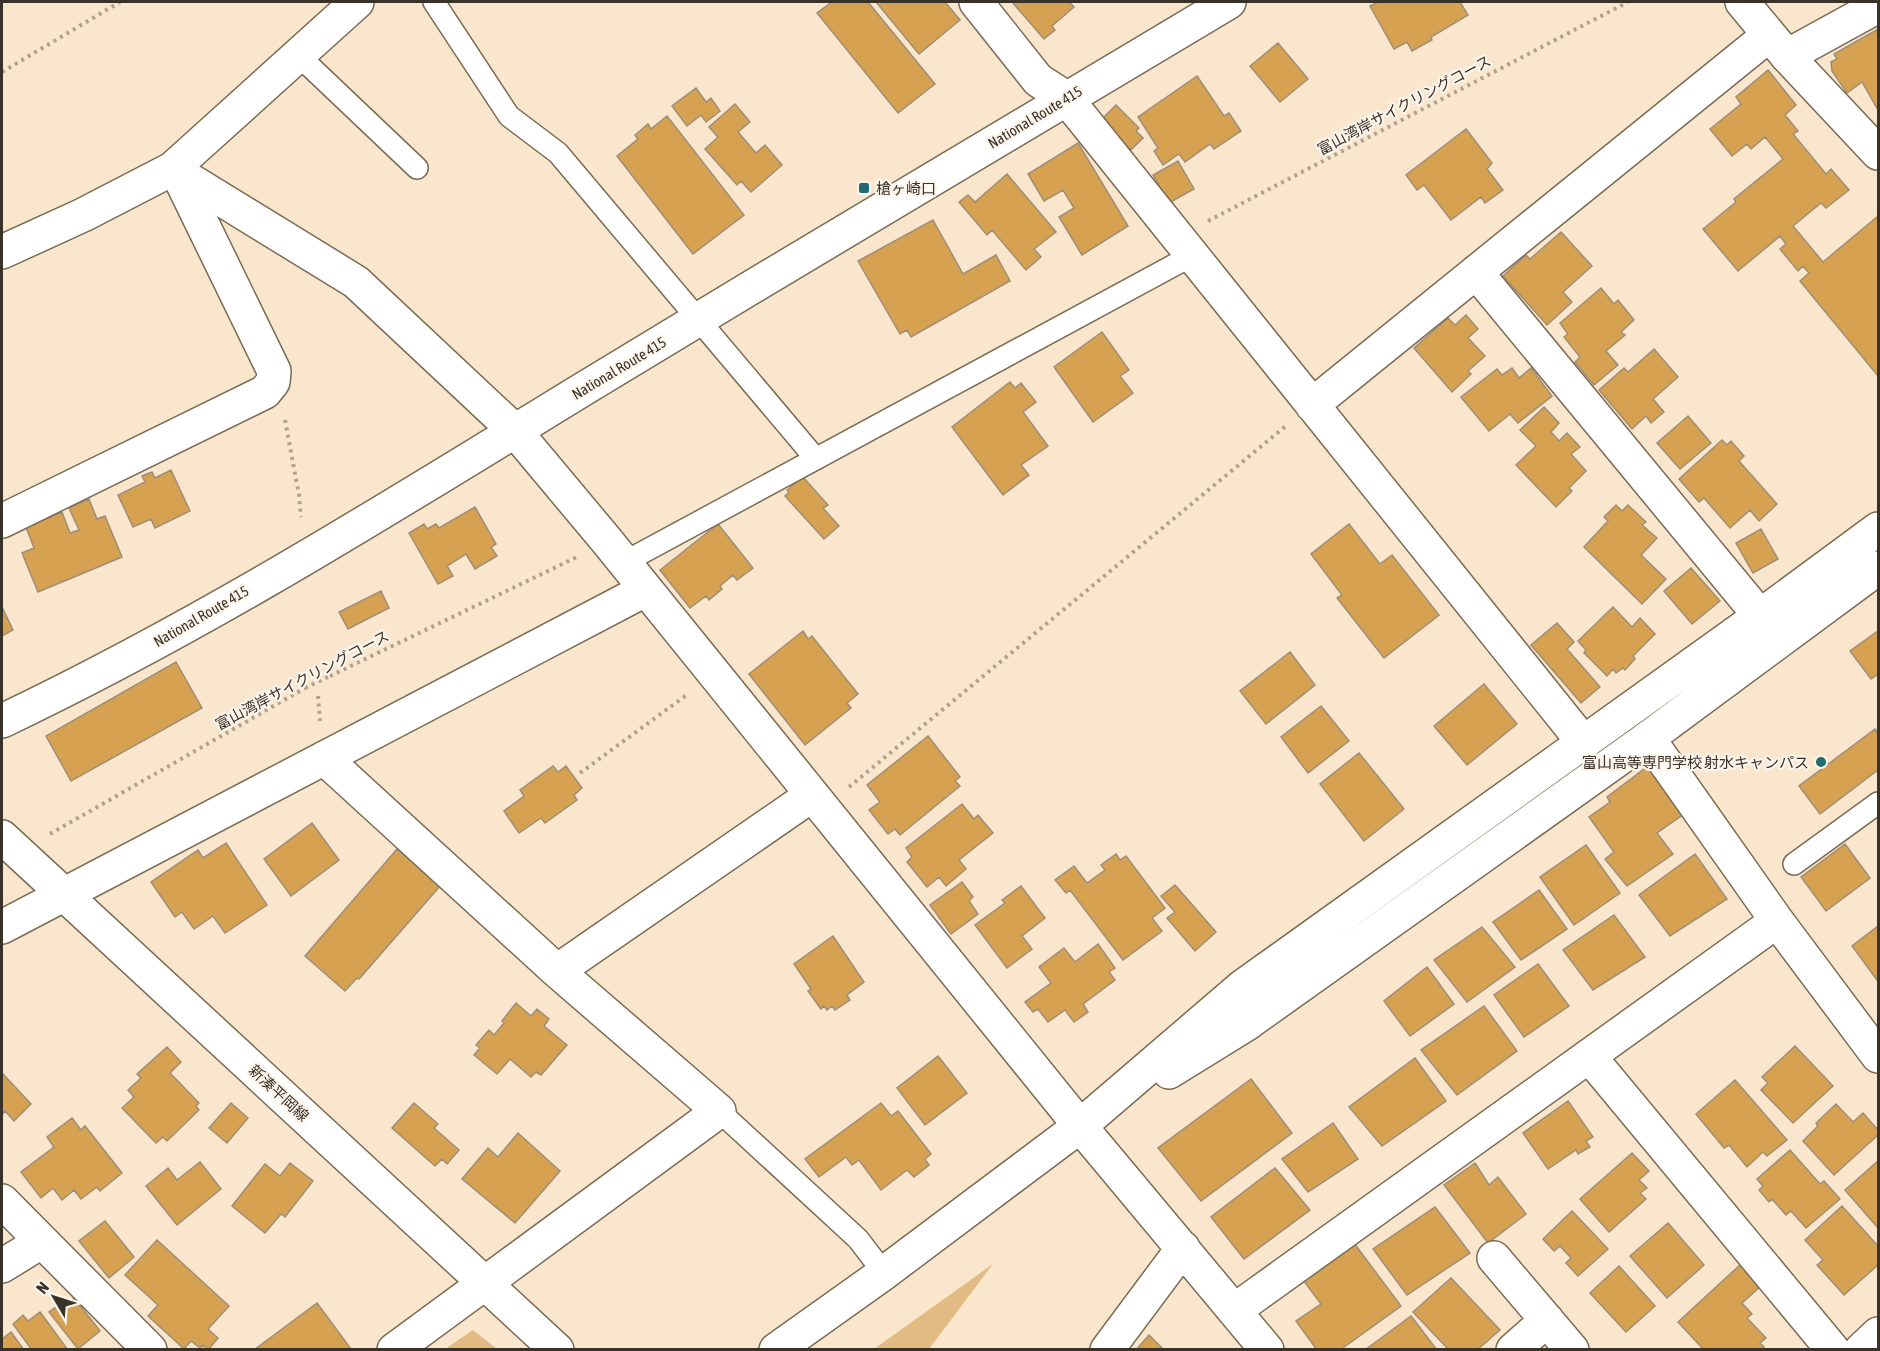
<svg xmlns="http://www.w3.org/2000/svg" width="1880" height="1351" font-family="'Asap Condensed','Noto Sans JP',sans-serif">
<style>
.grass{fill:#e2bb83}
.building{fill:#d6a252;stroke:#9f8e76;stroke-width:1.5}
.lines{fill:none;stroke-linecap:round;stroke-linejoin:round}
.service-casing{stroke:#7b6b54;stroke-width:24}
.minor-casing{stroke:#7b6b54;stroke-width:36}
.tertiary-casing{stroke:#7b6b54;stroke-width:36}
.primary-casing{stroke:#7b6b54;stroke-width:36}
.trunk-casing{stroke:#7b6b54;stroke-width:36}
.path{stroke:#b0a28e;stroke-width:4;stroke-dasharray:3 4.5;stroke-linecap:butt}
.service{stroke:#fff;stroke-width:21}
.minor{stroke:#fff;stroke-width:33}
.tertiary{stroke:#fff;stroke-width:33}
.primary{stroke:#fff;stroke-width:33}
.trunk{stroke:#fff;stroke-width:33}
.path-bridge{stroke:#b0a28e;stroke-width:4;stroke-dasharray:3 4.5;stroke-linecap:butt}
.poi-dot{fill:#216c73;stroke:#fdf5eb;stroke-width:2}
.labels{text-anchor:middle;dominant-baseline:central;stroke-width:4.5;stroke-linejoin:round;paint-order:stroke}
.street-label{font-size:15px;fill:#393228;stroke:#fdf5eb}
.poi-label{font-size:15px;fill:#393228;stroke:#fdf5eb;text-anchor:start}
</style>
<rect width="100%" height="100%" fill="#f9e6cc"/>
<path class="grass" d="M993 1264 929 1349H874Z
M473 1330 497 1349H445Z"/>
<path class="building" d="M832 2H868L935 84 898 113 817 13Z
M876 2H945L960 20 919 54Z
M1012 2H1069L1074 7 1052 26 1055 30 1044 39Z
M1378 2H1460L1468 15 1431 37 1432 40 1412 51 1407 42 1394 49 1370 6Z
M1878 29V110L1862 82 1847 93 1832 71 1831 62 1837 59 1834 54Z
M1278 43 1308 79 1280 102 1250 66Z
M1768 70 1796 105 1785 115 1798 131 1793 134 1826 174 1831 169 1849 190 1826 208 1821 203 1793 226 1823 262 1878 216V376L1800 281 1809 273 1803 266 1798 271 1780 249 1786 244 1780 236 1738 271 1703 229 1736 202 1734 199 1783 159 1765 137 1751 149 1747 144 1732 156 1710 129 1741 104 1736 97Z
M1197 76 1224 116 1229 113 1241 131 1214 149 1210 144 1185 162 1179 154 1163 165 1154 151 1158 148 1138 117Z
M696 88 706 102 711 98 720 111 706 122 701 115 687 126 672 106Z
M735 104 750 122 738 132 756 153 765 145 782 165 751 192 741 181 737 185 705 149 718 137 709 127Z
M1116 105 1139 128 1136 131 1143 138 1131 150 1101 120Z
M667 116 744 215 693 254 617 156 638 139 635 135 648 124 651 129Z
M1466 129 1492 163 1487 169 1503 190 1485 203 1481 197 1451 220 1424 185 1417 190 1406 175Z
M1078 143 1128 226 1082 255 1059 217 1074 208 1063 190 1044 201 1028 174Z
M1178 161 1194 189 1169 203 1153 175Z
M1007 174 1056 232 1034 249 1041 257 1026 270 992 230 987 235 959 202 968 195 975 202Z
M933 220 963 274 996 255 1010 281 911 337 907 330 900 334 858 261Z
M1561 232 1592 266 1563 292 1572 302 1547 325 1503 276 1526 255 1530 259Z
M1601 288 1614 304 1618 300 1634 320 1621 332 1625 335 1606 351 1618 365 1594 385 1575 362 1580 357 1564 337 1568 334 1560 323Z
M1466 315 1478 329 1468 338 1485 356 1468 371 1471 374 1452 392 1414 348 1448 318 1455 325Z
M1102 332 1129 370 1120 376 1133 393 1093 422 1054 367Z
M1654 349 1678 377 1653 399 1664 412 1651 423 1646 416 1632 429 1599 390 1624 368 1628 372Z
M1512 368 1519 378 1531 368 1552 396 1518 423 1510 414 1489 431 1461 397 1497 369 1502 375Z
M1010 382 1015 388 1021 383 1036 402 1023 412 1048 446 1021 465 1029 475 1003 495 952 427Z
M1544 407 1559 423 1551 432 1559 441 1567 433 1580 447 1571 454 1586 471 1569 488 1572 491 1556 507 1516 465 1536 446 1520 430Z
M1688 416 1711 443 1680 469 1657 443Z
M1722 440 1727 445 1731 441 1744 456 1739 461 1777 504 1759 521 1750 510 1730 528 1704 498 1699 502 1679 479Z
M171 470 190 511 155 528 151 519 133 527 118 495 145 482 142 476 152 472 155 478Z
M803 477 828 505 823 508 839 526 824 539 785 496 789 492 787 490Z
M89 499 97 519 105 516 122 557 38 592 22 553 34 548 26 527 62 512 70 533 79 530 69 508Z
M1616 505 1622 511 1628 505 1646 522 1642 525 1657 538 1641 555 1666 579 1642 604 1584 547 1608 521 1604 517Z
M475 507 496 544 491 547 497 556 475 569 466 554 447 566 453 576 438 584 409 533 424 524 427 529 436 524 439 528Z
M718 524 753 568 737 580 733 575 720 586 722 589 709 600 706 596 690 608 660 570Z
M1349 524 1380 564 1392 555 1439 615 1384 658 1337 598 1342 595 1311 554Z
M1761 529 1778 559 1753 573 1736 543Z
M1691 568 1720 601 1692 624 1664 591Z
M381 591 389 608 348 629 339 612Z
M2 607 13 630 2 636Z
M1613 607 1632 627 1640 618 1655 634 1633 656 1635 659 1625 670 1623 668 1616 673 1613 669 1607 676 1584 653 1586 650 1578 641Z
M1557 623 1574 642 1567 649 1600 687 1581 703 1531 645Z
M803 631 808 639 812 636 858 694 847 703 851 708 805 745 749 674Z
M1878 631V674L1871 679 1850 651Z
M1290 652 1315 685 1266 724 1240 691Z
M176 662 202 708 71 781 46 736Z
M1484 684 1517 724 1467 765 1434 726Z
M1321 706 1349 741 1308 773 1281 737Z
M1875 729 1878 734V770L1820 814 1799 786Z
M928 736 960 777 955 781 960 786 900 835 895 829 888 834 869 810 880 802 867 785Z
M1359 753 1404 809 1364 841 1320 784Z
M553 766 558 772 566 766 582 788 574 795 577 800 545 823 541 818 519 833 504 811 524 796 520 790Z
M1648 766 1684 814 1657 833 1673 854 1627 886 1605 859 1614 852 1589 817 1610 802 1607 797Z
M962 804 974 819 978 815 993 833 959 860 966 869 946 886 939 877 927 887 907 862 912 857 906 848Z
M312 823 339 860 291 896 264 859Z
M226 843 267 905 225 933 213 916 194 929 182 912 175 917 151 882 198 850 203 858Z
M1845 844 1870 878 1826 911 1801 877Z
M1586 845 1620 893 1574 925 1540 877Z
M397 849 440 886 359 979 357 978 345 991 305 956Z
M1116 854 1120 860 1126 856 1165 908 1152 918 1162 931 1123 960 1070 890 1066 893 1055 880 1074 866 1087 883 1105 870 1101 865Z
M1695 854 1727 899 1670 936 1639 895Z
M962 882 973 897 969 901 978 914 951 934 930 905Z
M1175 885 1216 932 1195 951 1167 918 1175 912 1161 896Z
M1021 886 1045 918 1022 936 1032 949 1007 968 975 925 1005 903 1002 900Z
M1539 890 1567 929 1521 960 1493 922Z
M1614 915 1645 957 1593 990 1563 950Z
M1878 926V978L1877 980 1852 946Z
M1482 927 1515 967 1467 1002 1434 960Z
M833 936 864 982 847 995 850 1000 835 1010 832 1006 827 1010 824 1006 821 1009 808 991 811 989 794 964Z
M1098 944 1115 968 1109 972 1115 980 1083 1004 1088 1012 1074 1022 1065 1010 1048 1022 1038 1009 1033 1012 1025 1002 1051 983 1039 967 1064 948 1075 962Z
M1538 964 1569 1006 1524 1037 1494 995Z
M1427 967 1454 1004 1410 1036 1384 1001Z
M516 1003 531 1016 537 1009 549 1019 544 1026 567 1045 541 1075 536 1072 531 1077 510 1059 497 1074 474 1055 480 1048 476 1045 489 1030 494 1035 504 1023 502 1021Z
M1484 1006 1517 1051 1457 1095 1421 1050Z
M1795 1046 1833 1086 1793 1123 1761 1090 1768 1083 1762 1077Z
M167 1047 181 1062 170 1073 199 1103 196 1106 199 1110 167 1141 163 1137 156 1143 122 1108 134 1097 128 1090 141 1078 137 1074Z
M938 1056 967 1093 925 1125 897 1088Z
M1415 1058 1446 1101 1382 1146 1349 1107Z
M2 1073 31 1104 14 1121 5 1111 2 1115Z
M1251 1079 1292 1133 1201 1201 1158 1148Z
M1735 1080 1787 1140 1767 1156 1763 1152 1747 1167 1729 1145 1724 1148 1696 1114Z
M1568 1101 1593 1137 1586 1141 1590 1147 1578 1154 1576 1150 1548 1169 1523 1133Z
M231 1103 248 1118 227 1143 209 1128Z
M414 1103 438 1124 434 1128 459 1150 447 1164 442 1159 435 1166 392 1128Z
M881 1103 891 1116 898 1111 931 1154 925 1159 929 1165 914 1177 907 1170 881 1190 859 1160 852 1165 846 1157 819 1177 805 1159Z
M1836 1104 1853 1122 1863 1113 1878 1130V1135L1834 1175 1803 1141 1818 1126 1816 1123Z
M72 1118 81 1130 85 1126 122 1173 100 1191 97 1187 81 1199 74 1190 62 1200 53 1188 41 1198 21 1172 54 1147 47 1137Z
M1333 1123 1358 1159 1308 1192 1282 1159Z
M518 1133 560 1171 515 1223 462 1179 488 1148 498 1157Z
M1790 1150 1820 1184 1824 1181 1840 1199 1806 1228 1791 1211 1786 1215 1772 1199 1769 1202 1759 1190 1763 1186 1757 1179Z
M1632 1153 1649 1171 1639 1180 1647 1188 1640 1193 1646 1199 1609 1232 1580 1199Z
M1878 1161V1228L1845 1190Z
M200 1162 221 1189 177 1225 146 1186 168 1168 177 1180Z
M290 1163 313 1181 285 1217 281 1214 265 1233 232 1206 265 1164 280 1176Z
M1475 1163 1489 1185 1498 1177 1526 1214 1488 1243 1444 1185Z
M1275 1168 1310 1210 1244 1259 1211 1217Z
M1842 1206 1878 1246V1265L1844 1295 1817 1265 1823 1260 1805 1240Z
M1435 1207 1470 1253 1407 1295 1373 1249Z
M1572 1211 1608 1249 1578 1276 1566 1263 1571 1258 1560 1246 1554 1251 1543 1239Z
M105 1221 134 1257 109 1278 79 1241Z
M1668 1223 1704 1265 1667 1298 1630 1256Z
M157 1240 229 1306 208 1329 218 1338 208 1350 203 1345 200 1348 191 1341 184 1349 148 1316 158 1305 125 1275Z
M1354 1243 1401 1306 1340 1350H1317L1296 1321 1321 1304 1303 1280Z
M1741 1264 1761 1286 1742 1303 1752 1314 1747 1318 1766 1338 1760 1343 1764 1347 1761 1350H1704L1678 1322Z
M1619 1266 1655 1306 1626 1332 1590 1293Z
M1451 1278 1500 1330 1477 1350H1449L1413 1312Z
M74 1298 100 1331 78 1349 49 1312 60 1304 63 1307Z
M317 1303 351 1349 254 1350Z
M40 1312 68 1350H32L13 1324 23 1315 28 1321Z
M1411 1316 1437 1350H1365Z
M11 1332 24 1350H2V1339Z
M1149 1335 1164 1350H1136Z"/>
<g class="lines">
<defs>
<path id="service" d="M434 2 509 116 558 153 816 459
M298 55 417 168
M623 563 1191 256
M1794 864 1878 803
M719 1111 858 1239 884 1273"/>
<path id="minor" d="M976 2 1038 80 1066 98 1584 743
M1787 56 1878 6
M172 169 356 282 515 431 607 541 1080 1126 1267 1350
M2 252 83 215 172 169 357 2
M1476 272 1760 616
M1312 405 1769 35
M2 521 265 392 273 382 274 371 181 180V175
M1648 738 1777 921 1878 1056
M324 758 557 971 719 1111 394 1350
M2 927 645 590
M557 971 812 795
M1589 1056 1833 1350
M2 1201 150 1350
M1494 1258 1572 1350
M2 1266 41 1242
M1235 1310 1777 921
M1107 1350 1183 1248
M1513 1350 1547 1320
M1861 1350 1878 1334"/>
<path id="tertiary" d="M1742 2 1787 56 1878 153
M1169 1072 1245 1025 1648 738 1878 568
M776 1350 884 1273 1080 1126 1242 987 1760 616 1878 529"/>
<path id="primary" d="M2 837 557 1350"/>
<path id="trunk" d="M2 721C204 625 394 505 585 388 799 258 1014 129 1229 2"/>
</defs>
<use href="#service" class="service-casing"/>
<use href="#minor" class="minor-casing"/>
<use href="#tertiary" class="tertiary-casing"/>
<use href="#primary" class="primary-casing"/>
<use href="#trunk" class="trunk-casing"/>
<path class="path" d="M2 72 120 2
M1208 221 1628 2
M285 420 299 495 301 517
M330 676 577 557
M318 696 320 721
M580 773 688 694
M849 787 1287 425
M50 834 305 688"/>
<use href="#service" class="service"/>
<use href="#minor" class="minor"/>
<use href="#tertiary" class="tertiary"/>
<use href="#primary" class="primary"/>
<use href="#trunk" class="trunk"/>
<path class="path-bridge" d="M305 688 330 676"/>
</g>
<g class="poi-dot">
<rect x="858" y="182" width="12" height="12" rx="3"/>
<circle cx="1821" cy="762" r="6"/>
</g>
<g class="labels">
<g class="street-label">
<text transform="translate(1404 105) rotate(-28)">富山湾岸サイクリングコース</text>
<text transform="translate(1035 117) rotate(-31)">National Route 415</text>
<text transform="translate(619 368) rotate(-31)">National Route 415</text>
<text transform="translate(201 616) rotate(-30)">National Route 415</text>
<text transform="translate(302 680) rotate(-28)">富山湾岸サイクリングコース</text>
<text transform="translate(279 1093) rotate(43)">新湊平岡線</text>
</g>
<g class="poi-label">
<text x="876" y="188">槍ヶ崎口</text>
<text x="1809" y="762" text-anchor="end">富山高等専門学校 射水キャンパス</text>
</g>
</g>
<rect width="1880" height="1351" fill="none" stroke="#393228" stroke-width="6"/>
<g transform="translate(54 1297) rotate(309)" stroke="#fdf5eb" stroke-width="4.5" paint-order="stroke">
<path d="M0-4.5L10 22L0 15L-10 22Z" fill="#393228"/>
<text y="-9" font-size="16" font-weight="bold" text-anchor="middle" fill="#393228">N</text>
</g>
</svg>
